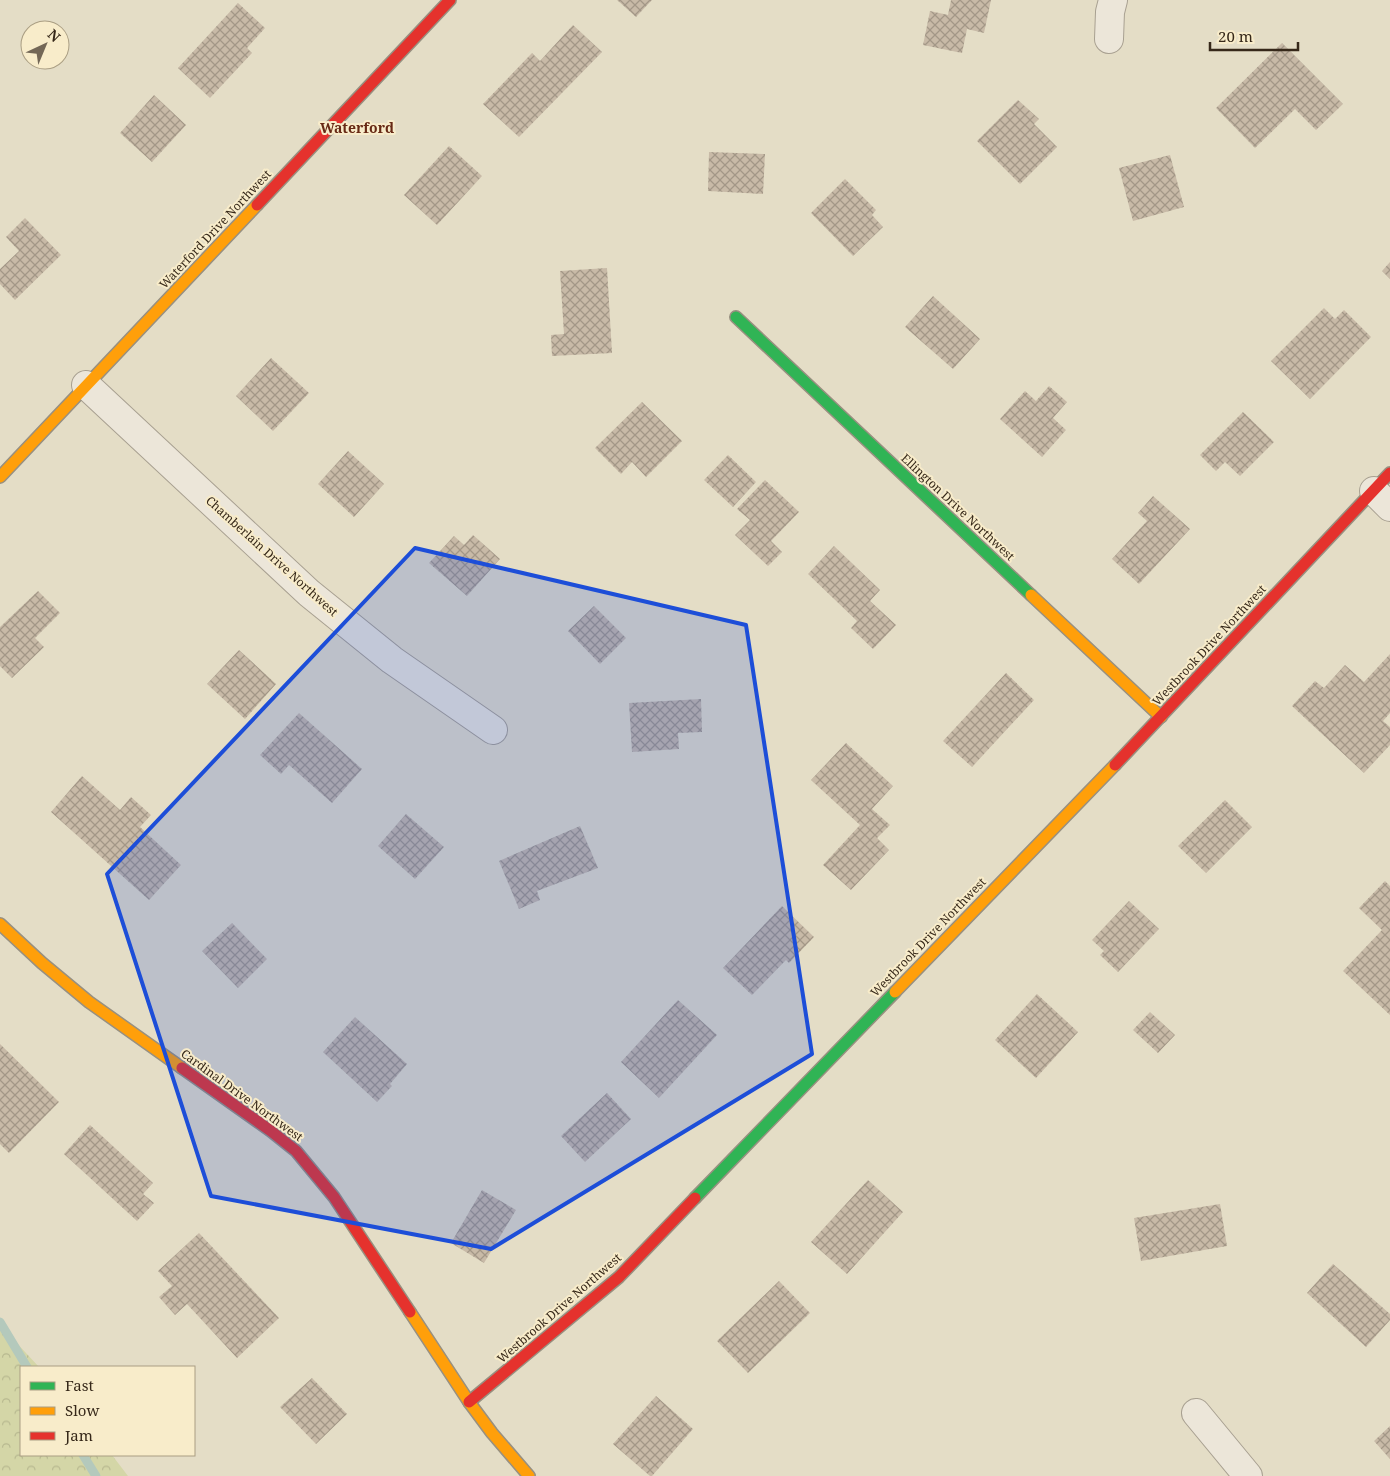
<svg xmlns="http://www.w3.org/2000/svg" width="1390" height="1476" font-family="'Noto Serif',serif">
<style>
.forest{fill:url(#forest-crowns)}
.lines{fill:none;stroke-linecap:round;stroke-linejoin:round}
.stream{stroke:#b4c9bc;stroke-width:9}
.building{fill:url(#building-cross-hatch)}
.street-casing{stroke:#a8a091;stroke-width:30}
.fast-casing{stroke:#989080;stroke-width:14}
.slow-casing{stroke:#989080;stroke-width:14}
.jam-casing{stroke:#989080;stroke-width:14}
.street{stroke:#ece6d9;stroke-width:28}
.fast{stroke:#30b455;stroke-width:11}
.slow{stroke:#ff9f0a;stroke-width:11}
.jam{stroke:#e5322d;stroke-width:11}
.marked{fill:#1d4ed8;fill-opacity:0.2;stroke:#1d4ed8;stroke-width:4;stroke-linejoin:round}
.labels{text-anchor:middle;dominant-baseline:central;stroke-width:4;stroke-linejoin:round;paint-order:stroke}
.street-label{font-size:12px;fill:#362819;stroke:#f8ecca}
.neighbourhood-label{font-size:14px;font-weight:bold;fill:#672915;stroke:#f8ecca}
</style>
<defs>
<pattern id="forest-crowns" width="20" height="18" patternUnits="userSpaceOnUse" patternTransform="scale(1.25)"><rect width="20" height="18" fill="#d4d6a7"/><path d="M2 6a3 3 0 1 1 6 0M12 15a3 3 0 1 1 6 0" fill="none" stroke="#b7b88f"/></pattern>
<pattern id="building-cross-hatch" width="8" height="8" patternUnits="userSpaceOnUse" patternTransform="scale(1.25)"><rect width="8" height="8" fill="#c8baa7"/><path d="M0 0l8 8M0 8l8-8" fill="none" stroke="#a39787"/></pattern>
</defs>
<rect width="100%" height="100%" fill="#e4ddc6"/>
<path class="forest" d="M0 1325 39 1367H21V1455H112L128 1476H0Z"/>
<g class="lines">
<path class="stream" d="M0 1322 27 1367
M83 1455 96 1476"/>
</g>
<path class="building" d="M617 0H652L636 17Z
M951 0H991L984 33 967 29 962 53 923 45 930 11 948 15Z
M238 3 265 28 247 48 252 53 210 98 178 68Z
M573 25 602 52 519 137 483 104 532 53 540 61Z
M1282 43 1343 104 1316 130 1295 109 1255 148 1216 108Z
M154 95 186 125 152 162 120 133Z
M1018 100 1039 119 1034 124 1057 147 1020 184 977 141Z
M449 146 482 176 437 225 404 195Z
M709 152 765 154 763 194 708 191Z
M1170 155 1184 207 1133 221 1119 168Z
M845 179 876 210 872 215 883 227 853 256 811 213Z
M25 218 61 255 15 300 0 284V269L19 251 6 237Z
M1390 262V279L1382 271Z
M607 268 612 353 552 356 551 335 564 334 560 271Z
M933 296 980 339 953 369 905 327Z
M1324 308 1335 319 1344 310 1371 337 1310 399 1271 361Z
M271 358 309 393 273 431 236 396Z
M1049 386 1067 402 1053 418 1066 430 1042 457 1000 419 1025 391 1036 401Z
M642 402 682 441 646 477 632 462 621 474 595 448Z
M1243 412 1274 442 1240 476 1225 462 1216 471 1200 455Z
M348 451 384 484 354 517 318 484Z
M728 455 756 482 733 507 704 480Z
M765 480 799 512 771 541 782 552 768 566 735 535 750 520 737 509Z
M1153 496 1190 529 1139 584 1112 559 1147 521 1138 513Z
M473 535 500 559 467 596 429 563 454 536 464 545Z
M834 546 880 590 870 601 896 625 873 649 851 628 857 621 808 574Z
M38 591 60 613 35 638 44 647 12 678 0 666V627Z
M594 606 626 638 600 664 568 631Z
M239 650 276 684 245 719 207 684Z
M1390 654V713L1383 721 1390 727V745L1364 773 1292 706 1315 681 1324 688 1345 665 1364 682Z
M1006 673 1034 700 972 767 943 741Z
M701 699 702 732 678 733 679 749 632 752 629 703Z
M299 713 362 769 332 803 289 765 281 774 260 755Z
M846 743 893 786 872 809 890 825 877 838 889 850 851 890 823 865 860 825 811 780Z
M82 776 120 810 131 797 151 815 140 827 181 865 149 900 51 812Z
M1225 800 1252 827 1206 873 1178 846Z
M406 814 444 847 415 879 378 846Z
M580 826 598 868 537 891 540 900 519 909 499 861Z
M1385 881 1390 886V1015L1343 971 1382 930 1359 908Z
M1129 901 1159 929 1118 972 1100 955 1104 951 1092 940Z
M782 906 814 937 789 963 786 960 752 995 723 968Z
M232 923 267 959 238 988 202 951Z
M1037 994 1078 1032 1036 1078 995 1040Z
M678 1000 717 1035 659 1098 621 1062Z
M1150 1012 1175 1035 1158 1053 1133 1030Z
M355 1017 407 1064 390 1084 392 1086 377 1102 323 1052Z
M0 1044 59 1102 9 1153 0 1144Z
M607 1093 631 1119 585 1162 561 1136Z
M90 1125 153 1183 143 1194 154 1203 137 1221 64 1154Z
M868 1180 903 1212 847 1274 811 1242Z
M482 1190 516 1210 484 1263 451 1243Z
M1220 1204 1227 1246 1141 1261 1134 1218Z
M199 1233 279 1318 237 1358 187 1304 175 1315 159 1297 172 1286 158 1271Z
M1333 1264 1390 1314V1320L1366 1347 1307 1293Z
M779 1281 810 1313 748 1373 717 1341Z
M312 1378 347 1414 316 1444 280 1407Z
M656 1396 693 1429 652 1476H650L613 1444Z
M1390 1426V1459L1374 1441Z"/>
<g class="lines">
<defs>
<path id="street" d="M1109 39 1110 12 1113 0
M86 385 309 593 392 660 493 730
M1374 491 1390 507
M1196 1413 1248 1476"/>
<path id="fast" d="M736 317 1031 595
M695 1198 895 992"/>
<path id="slow" d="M0 477 257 205
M1031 595 1161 717
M0 924 42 963 89 1002 182 1068
M895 992 1115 765
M410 1312 469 1402 492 1433 529 1476"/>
<path id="jam" d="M257 205 450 0
M1115 765 1390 473
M182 1068 271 1131 296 1151 334 1197 410 1312
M469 1402 619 1277 695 1198"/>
</defs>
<use href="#street" class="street-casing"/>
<use href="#fast" class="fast-casing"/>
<use href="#slow" class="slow-casing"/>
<use href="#jam" class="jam-casing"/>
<use href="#street" class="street"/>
<use href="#fast" class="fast"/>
<use href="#slow" class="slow"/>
<use href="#jam" class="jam"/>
</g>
<path class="marked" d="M415 548 746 625 812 1054 491 1249 211 1196 107 874Z"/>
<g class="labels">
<g class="street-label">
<text transform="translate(215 229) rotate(-47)">Waterford Drive Northwest</text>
<text transform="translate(958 507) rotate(43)">Ellington Drive Northwest</text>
<text transform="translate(272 556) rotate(42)">Chamberlain Drive Northwest</text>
<text transform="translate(1209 645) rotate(-47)">Westbrook Drive Northwest</text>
<text transform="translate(928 937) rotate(-46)">Westbrook Drive Northwest</text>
<text transform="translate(242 1095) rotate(36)">Cardinal Drive Northwest</text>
<text transform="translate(559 1308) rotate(-41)">Westbrook Drive Northwest</text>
</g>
<g class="neighbourhood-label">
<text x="357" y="127">Waterford</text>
</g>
</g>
<rect x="20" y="1366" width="175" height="90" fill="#f8ecca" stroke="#aa9e83"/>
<rect x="30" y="1382" width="25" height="8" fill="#30b455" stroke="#aa9e83"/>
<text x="65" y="1391" font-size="15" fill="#362819">Fast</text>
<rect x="30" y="1407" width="25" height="8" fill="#ff9f0a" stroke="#aa9e83"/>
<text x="65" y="1416" font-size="15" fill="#362819">Slow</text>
<rect x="30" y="1432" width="25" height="8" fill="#e5322d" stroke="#aa9e83"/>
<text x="65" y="1441" font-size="15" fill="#362819">Jam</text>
<g transform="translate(45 45) rotate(44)"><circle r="24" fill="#f8ecca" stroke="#aa9e83"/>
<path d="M0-4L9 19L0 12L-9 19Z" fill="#736756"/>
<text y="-8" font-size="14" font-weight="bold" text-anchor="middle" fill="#362819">N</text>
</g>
<path d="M1210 42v8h88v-8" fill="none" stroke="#362819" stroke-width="2.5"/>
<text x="1218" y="42" font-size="15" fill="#362819" stroke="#f8ecca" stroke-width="4" paint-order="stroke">20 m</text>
</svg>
